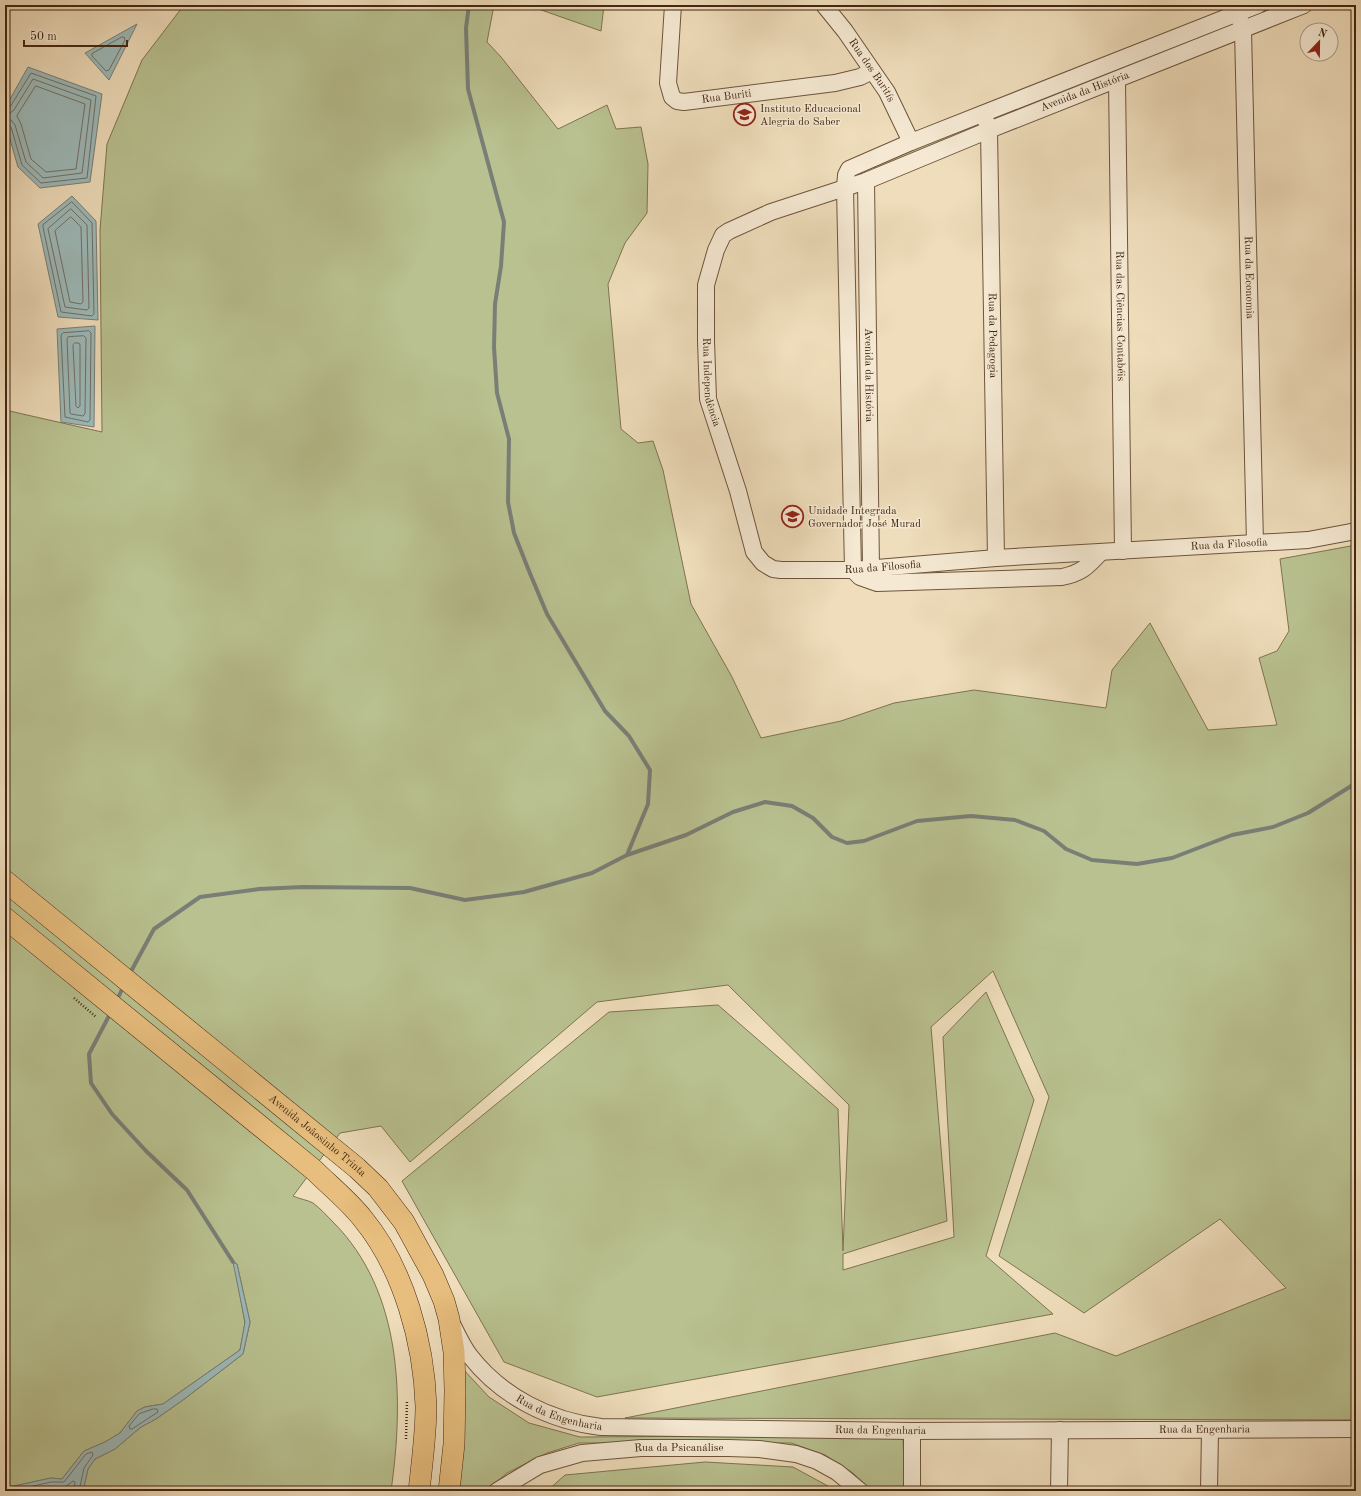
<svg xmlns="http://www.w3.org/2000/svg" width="1361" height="1496" font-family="'Old Standard TT',serif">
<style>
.green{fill:#b9c190;stroke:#7e7450}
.water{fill:#9dbaba;stroke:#797f76}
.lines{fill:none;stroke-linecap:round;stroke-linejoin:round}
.shore{stroke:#707066;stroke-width:1}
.stream{stroke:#797f76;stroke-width:4}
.minor-casing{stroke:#6e543c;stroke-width:18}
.major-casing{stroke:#432711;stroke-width:22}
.path{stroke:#432711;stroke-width:2.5;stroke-dasharray:1 2;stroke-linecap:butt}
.minor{stroke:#f5e9d3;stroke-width:16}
.major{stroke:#e8be7e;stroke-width:21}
.labels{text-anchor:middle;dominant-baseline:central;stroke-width:3;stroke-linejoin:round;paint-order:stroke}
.street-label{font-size:11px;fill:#432711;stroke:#f5e9d3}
.poi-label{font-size:11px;fill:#432711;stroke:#f5e9d3;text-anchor:start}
</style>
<rect width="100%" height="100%" fill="#efddbb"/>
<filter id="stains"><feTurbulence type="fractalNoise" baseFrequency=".005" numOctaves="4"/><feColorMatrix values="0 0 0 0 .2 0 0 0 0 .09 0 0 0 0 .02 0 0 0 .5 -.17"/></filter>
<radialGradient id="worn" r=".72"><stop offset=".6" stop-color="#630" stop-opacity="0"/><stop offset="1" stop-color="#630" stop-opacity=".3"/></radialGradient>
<path class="green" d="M184 5H494L487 42 501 57 558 129 607 105 616 129 641 127 648 164 647 213 625 243 608 284 621 429 638 443 653 441 663 470 691 604 732 677 761 738 841 721 894 703 974 690 1106 708 1112 670 1150 623 1208 730 1277 725 1259 658 1277 651 1289 631 1280 559 1356 545V1420L625 1418 1055 1333 1116 1356 1286 1288 1220 1219 1084 1313 999 1256 1049 1097 993 971 931 1027 947 1221 843 1254V1270L954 1237 943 1037 986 992 1034 1100 986 1256 1053 1314 597 1397 504 1362 402 1181 609 1012 718 1005 838 1109 843 1251 849 1105 728 985 597 1002 410 1162 381 1126 340 1133 293 1196C299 1199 308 1200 313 1203 320 1208 327 1216 333 1222 403 1292 404 1400 391 1491H83L88 1469 95 1459 115 1449 141 1427 156 1419 183 1400 243 1354 250 1322 237 1264 234 1262 245 1323 240 1350 163 1404 145 1407 137 1411 120 1433 105 1442 84 1451 62 1479 51 1478 5 1488V410L102 432 100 230 107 144 142 60Z
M527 5H604L601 31 530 6Z
M1270 5H1287L1258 17 1254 15V11Z
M1223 25 1224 29 875 170 874 165Z
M462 1368 489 1397 529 1423 580 1437 738 1436 903 1438 905 1491H872L853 1473 825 1455 791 1443H579L547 1453 507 1473 486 1491H456Z
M705 1462 793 1467 837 1491H547L565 1475Z"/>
<path class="water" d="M137 24 109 80 85 53Z
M28 67 102 94 90 182 40 188 18 167 5 122V108Z
M72 196 96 221 98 320 58 317 38 224Z
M95 326 94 427 61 422 57 329Z
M233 1262 237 1264 250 1322 243 1354 183 1400 156 1419 141 1427 115 1449 95 1459 88 1469 83 1491H5V1488L51 1478 62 1479 84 1451 105 1442 120 1433 137 1411 145 1407 163 1404 240 1350 245 1322Z"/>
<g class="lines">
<path class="shore" d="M122 37H124L125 40 109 70 106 71 92 56V54Z
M36 86 85 104 76 169 46 172 31 159 21 124 17 116Z
M5 109 10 107 31 73 96 96 87 178 41 183 22 165 11 127 8 125 5 124
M5 114 10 113 14 110 33 79 91 100 82 173 43 178 26 162 15 125 11 120 5 119
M72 202 92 223 94 314 92 316 61 312 43 227V225Z
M71 209 87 225 89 308 87 310 65 307 48 229Z
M71 217 81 227 83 302 81 304 70 302 55 231Z
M89 331 91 333 90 420 88 422 65 417 61 335 63 333Z
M84 336 86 338 85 414 83 416 71 414 70 413 67 339 68 337Z
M75 343H79L80 345V406L78 408 76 406 73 345Z
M153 1409H157L158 1412 132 1429H130L129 1426 139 1414Z
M11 1491 51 1482H64L86 1454 92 1452 93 1455 84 1468 79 1491
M34 1491 52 1487H65L73 1481 75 1482 74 1491"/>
<path class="stream" d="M627 855 686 835 733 812 765 802 792 806 813 818 832 837 847 843 864 841 917 821 971 816 1015 820 1044 831 1066 849 1092 860 1137 864 1172 858 1232 835 1273 827 1308 813 1356 783
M129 975 154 929 200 897 259 889 303 887 410 888 465 900 524 892 592 873 627 855 648 804 650 770 629 736 605 711 547 614 529 571 514 533 508 502 509 439 497 393 494 347 495 304 501 266 504 222 468 89 466 28 469 5
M117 1000 124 985
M111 1012 89 1054 91 1083 112 1114 146 1151 187 1190 233 1262"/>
<defs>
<g id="minor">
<path id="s1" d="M673 5 668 83 672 97 677 101 684 102 835 83 860 77 872 71"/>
<path id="s2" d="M824 5 845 31 887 92 911 142"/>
<path id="s3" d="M1304 5 989 130 866 181 771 212 729 231 723 235 716 250 706 285V341L708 399 738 491 754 552 763 563 773 569 781 570H853L996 558 1308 540 1356 531"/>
<path id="s4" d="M1240 20 1243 30 1255 543"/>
<path id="s5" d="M1117 80 1123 551"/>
<path id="s6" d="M986 121 989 130 996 558"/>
<path id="s7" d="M866 181 871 568"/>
<path d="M853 570 845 188 846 175 849 169 911 142 1258 5"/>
<path d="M853 570 860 577 877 583 1062 577C1082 573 1088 566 1101 552"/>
<path id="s8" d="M453 1326C458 1336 463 1347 470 1356 502 1397 550 1421 601 1427L912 1431 1356 1429"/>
<path d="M912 1431V1491"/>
<path id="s9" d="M497 1491 540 1465 582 1453 641 1448H728L759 1449 796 1454 817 1461 837 1472 860 1491"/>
<path d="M1059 1491 1060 1430"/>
<path d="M1209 1491 1210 1430"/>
</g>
<g id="major">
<path id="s10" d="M5 881 357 1168 378 1188 404 1222 433 1275 444 1301 449 1319 454 1352 455 1391 454 1444 449 1491"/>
<path d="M5 918 314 1170C330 1186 349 1201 363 1219 404 1269 424 1343 426 1406 426 1434 422 1463 419 1491"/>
</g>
</defs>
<use href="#minor" class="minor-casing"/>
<use href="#major" class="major-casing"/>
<path class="path" d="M74 998 96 1017
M406 1439 407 1400"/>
<use href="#minor" class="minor"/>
<use href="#major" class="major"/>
</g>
<defs>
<symbol id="school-ring" viewBox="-11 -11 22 22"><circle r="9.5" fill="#f5e9d3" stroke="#8f2418" stroke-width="1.5"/><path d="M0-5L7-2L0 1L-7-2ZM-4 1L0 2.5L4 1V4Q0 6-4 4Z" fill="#8f2418"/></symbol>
</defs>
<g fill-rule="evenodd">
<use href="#school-ring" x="732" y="102" width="25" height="25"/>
<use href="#school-ring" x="780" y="504" width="25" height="25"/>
</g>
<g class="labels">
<g class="street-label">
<text stroke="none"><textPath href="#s2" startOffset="81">Rua dos Buritís</textPath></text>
<text transform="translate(1085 92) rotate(-21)">Avenida da História</text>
<text stroke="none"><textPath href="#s1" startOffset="149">Rua Buriti</textPath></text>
<text stroke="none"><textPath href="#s4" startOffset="258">Rua da Economia</textPath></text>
<text stroke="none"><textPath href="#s5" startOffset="236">Rua das Ciências Contabéis</textPath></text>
<text stroke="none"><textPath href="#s6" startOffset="215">Rua da Pedagogia</textPath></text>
<text stroke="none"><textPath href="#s7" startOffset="194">Avenida da História</textPath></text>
<text stroke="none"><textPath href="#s3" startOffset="776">Rua Independência</textPath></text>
<text stroke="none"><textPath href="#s3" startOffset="1435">Rua da Filosofia</textPath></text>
<text stroke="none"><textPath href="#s3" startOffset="1088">Rua da Filosofia</textPath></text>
<text stroke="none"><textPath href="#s10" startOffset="403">Avenida Joãosinho Trinta</textPath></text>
<text stroke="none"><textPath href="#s8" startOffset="143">Rua da Engenharia</textPath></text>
<text stroke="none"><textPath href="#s8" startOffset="467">Rua da Engenharia</textPath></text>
<text stroke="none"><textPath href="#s8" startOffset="791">Rua da Engenharia</textPath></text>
<text stroke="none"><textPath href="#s9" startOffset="191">Rua da Psicanálise</textPath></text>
</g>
<g class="poi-label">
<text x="760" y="109">Instituto Educacional<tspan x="760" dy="13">Alegria do Saber</tspan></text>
<text x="808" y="511">Unidade Integrada<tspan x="808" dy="13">Governador José Murad</tspan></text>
</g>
</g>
<rect width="1361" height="1496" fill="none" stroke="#efddbb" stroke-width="20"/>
<rect x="6" y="6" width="1349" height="1484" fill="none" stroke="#432711" stroke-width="2"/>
<rect x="10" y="10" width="1341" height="1476" fill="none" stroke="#432711"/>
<g transform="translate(1319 42) rotate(22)"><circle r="19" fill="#f5e9d3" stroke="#ae9b85"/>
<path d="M0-3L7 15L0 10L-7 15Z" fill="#8f2418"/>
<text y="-6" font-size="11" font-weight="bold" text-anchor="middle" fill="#432711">N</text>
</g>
<path d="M24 40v6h103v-6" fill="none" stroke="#432711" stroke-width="2"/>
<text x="30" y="40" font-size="12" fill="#432711" stroke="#f5e9d3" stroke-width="3" paint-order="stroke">50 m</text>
<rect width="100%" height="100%" filter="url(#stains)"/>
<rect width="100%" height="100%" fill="url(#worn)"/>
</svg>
